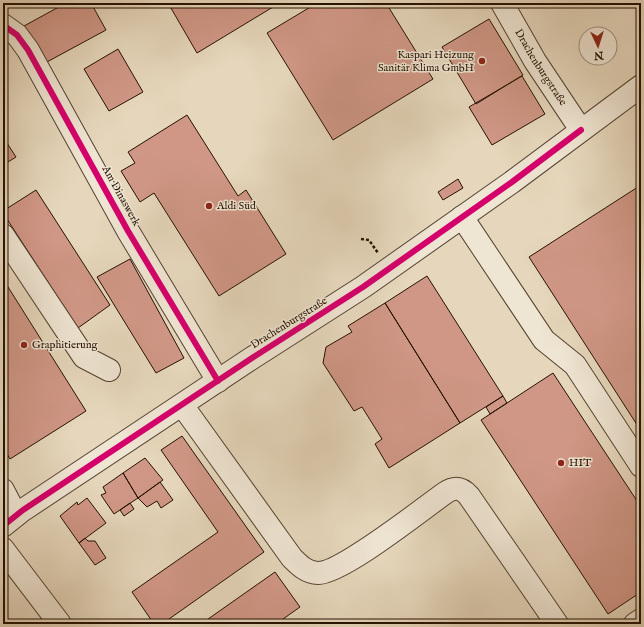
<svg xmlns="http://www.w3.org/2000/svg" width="644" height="627" font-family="'IM FELL English',serif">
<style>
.building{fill:#d09786;stroke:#251101}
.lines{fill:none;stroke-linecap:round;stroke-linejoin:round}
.minor-casing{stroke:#554230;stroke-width:24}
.path{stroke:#251101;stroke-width:2.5;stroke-dasharray:3 2;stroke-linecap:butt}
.minor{stroke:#efe5d3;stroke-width:22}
.cycleway-casing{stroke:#efe5d3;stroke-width:8}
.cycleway{stroke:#d6006c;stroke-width:6}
.poi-dot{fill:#8f2418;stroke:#efe5d3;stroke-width:1.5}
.labels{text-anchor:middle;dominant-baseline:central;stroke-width:3;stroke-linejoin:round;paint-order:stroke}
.poi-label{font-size:11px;fill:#251101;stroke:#efe5d3;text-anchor:start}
.street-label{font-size:11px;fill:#251101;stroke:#efe5d3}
</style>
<rect width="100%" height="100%" fill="#e6d7bc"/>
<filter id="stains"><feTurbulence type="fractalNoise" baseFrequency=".005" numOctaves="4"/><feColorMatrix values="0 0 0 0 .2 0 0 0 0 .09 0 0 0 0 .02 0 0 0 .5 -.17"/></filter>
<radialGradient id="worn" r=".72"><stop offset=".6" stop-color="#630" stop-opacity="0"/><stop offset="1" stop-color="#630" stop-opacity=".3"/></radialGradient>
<path class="building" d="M66 3H91L106 30 45 63 24 26Z
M168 3H278V4L197 53Z
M317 3H386L433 79 333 140 267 33Z
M489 19 523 75 476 104 442 47Z
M118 49 143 92 109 111 84 69Z
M522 76 545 114 492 145 469 107Z
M187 115 238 196 246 190 286 254 219 296 154 193 140 202 121 171 135 163 128 152Z
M3 137 16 157 3 165Z
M458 179 463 188 443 200 438 192Z
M641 185V431L529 257Z
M36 190 110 305 78 328 3 213V211Z
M130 259 184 358 156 373 97 277Z
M427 276 503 396 460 423 385 303Z
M3 279 86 411 10 459 3 447Z
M385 303 460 423 389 468 375 444 382 439 362 407 354 411 323 363 326 347 352 332 348 326Z
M553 373 641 507V592L608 614 481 420Z
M503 396 507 403 490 414 486 407Z
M182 436 264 552 162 624H154L132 592 218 532 161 450Z
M145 458 163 480 138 498 123 473Z
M123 473 138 498 114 514 101 495 106 493 103 487Z
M160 482 173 500 161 508 157 501 147 507 138 498Z
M87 498 106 523 79 543 60 516 77 502 78 505Z
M130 503 134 509 124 516 120 510Z
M85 538 88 541H95L106 558 95 565 79 543Z
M275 572 300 607 276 624H201Z"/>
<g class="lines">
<defs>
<g id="minor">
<path id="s1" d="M502 3 535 61 581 130"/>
<path d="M3 25 17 35 28 50 128 231 218 381"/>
<path d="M462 217 544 340 575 365 641 466"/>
<path d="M3 235 84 357 109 370"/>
<path d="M182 405 292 558C299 565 307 573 318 573 342 573 421 510 445 493 454 487 461 487 469 496L557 624"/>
<path d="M3 490 16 515"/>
<path d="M3 526 23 510 252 358 363 287 512 182 641 86"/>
<path d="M3 549 60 624"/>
<path d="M635 624 641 620"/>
</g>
</defs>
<use href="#minor" class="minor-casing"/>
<path class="path" d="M361 239 369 240 378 253"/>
<use href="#minor" class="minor"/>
<defs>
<path id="cycleway" d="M3 25 17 35 28 50 128 231 218 381
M3 526 23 510 252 358 363 287 512 182 581 130"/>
</defs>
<use href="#cycleway" class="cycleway-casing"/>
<use href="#cycleway" class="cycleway"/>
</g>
<g class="poi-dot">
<circle cx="482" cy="61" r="4"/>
<circle cx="209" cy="206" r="4"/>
<circle cx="24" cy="345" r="4"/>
<circle cx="561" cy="463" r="4"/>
</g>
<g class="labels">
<g class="poi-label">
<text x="474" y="55" text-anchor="end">Kaspari Heizung<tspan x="474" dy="13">Sanitär Klima GmbH</tspan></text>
<text x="217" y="206">Aldi Süd</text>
<text x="32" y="345">Graphitierung</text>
<text x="569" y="463">HIT</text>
</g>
<g class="street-label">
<text stroke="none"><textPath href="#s1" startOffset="75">Drachenburgstraße</textPath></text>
<text transform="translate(121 196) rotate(61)">Am Dinaswerk</text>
<text transform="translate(289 323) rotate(-32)">Drachenburgstraße</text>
</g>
</g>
<rect width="644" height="627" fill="none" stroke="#e6d7bc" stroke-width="16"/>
<rect x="4" y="4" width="636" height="619" fill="none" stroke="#251101" stroke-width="2"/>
<rect x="8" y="8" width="628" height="611" fill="none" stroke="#251101"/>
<g transform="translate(598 46) rotate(176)"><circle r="19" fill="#efe5d3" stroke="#9e907f"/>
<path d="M0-3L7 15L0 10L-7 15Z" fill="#8f2418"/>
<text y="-6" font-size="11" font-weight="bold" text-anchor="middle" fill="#251101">N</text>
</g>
<rect width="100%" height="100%" filter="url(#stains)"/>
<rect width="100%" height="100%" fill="url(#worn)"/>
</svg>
